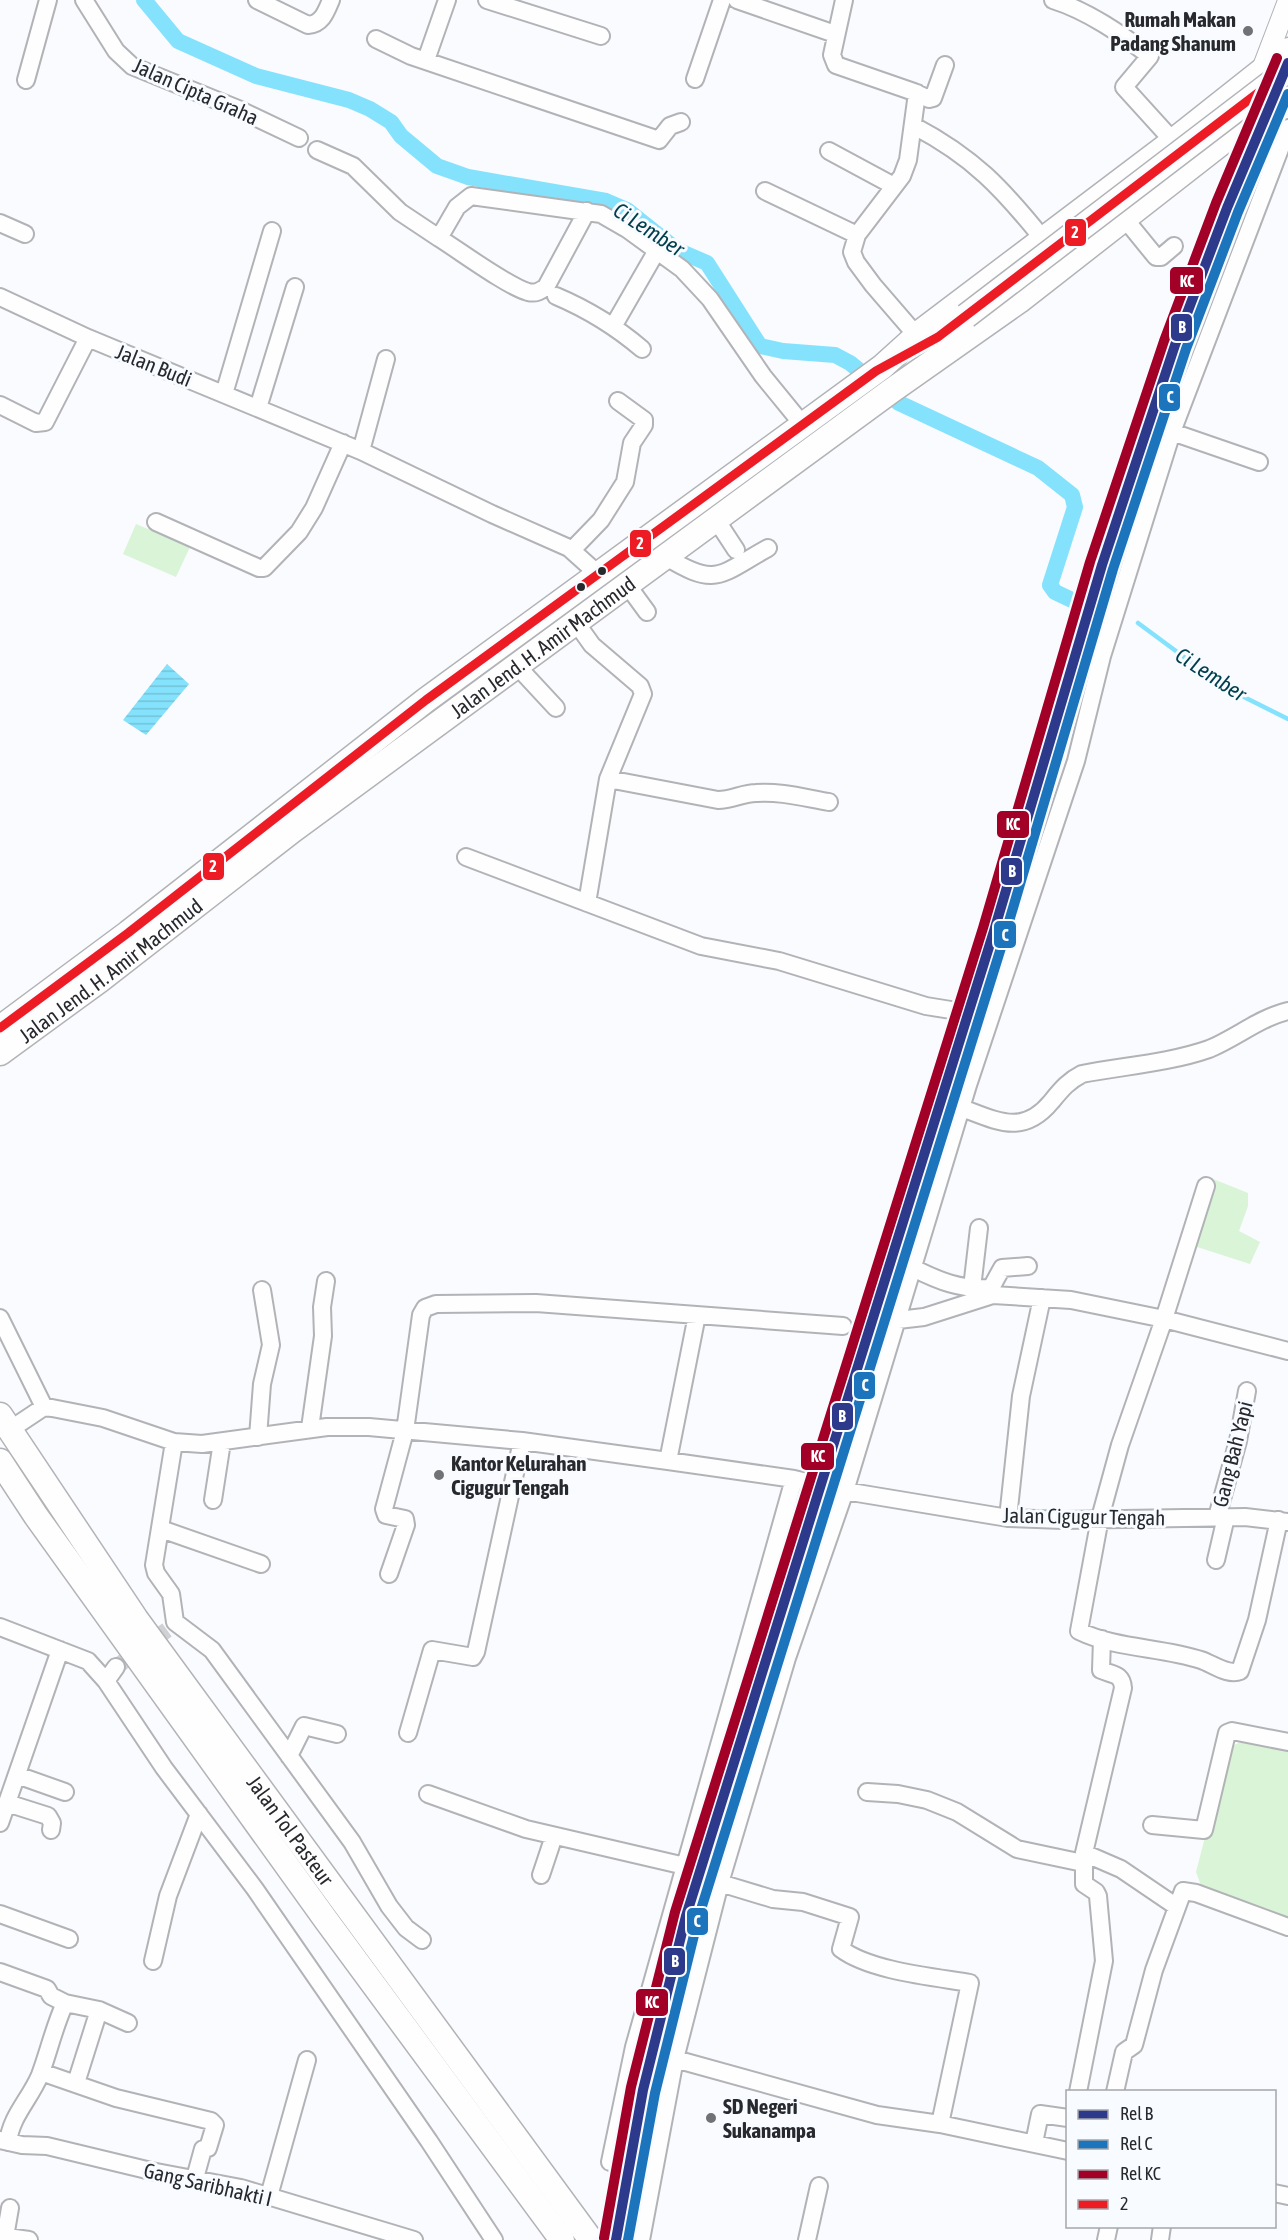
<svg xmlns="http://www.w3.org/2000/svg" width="1288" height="2240" font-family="'Asap Condensed',sans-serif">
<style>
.green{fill:#d9f4d6}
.water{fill:url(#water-rules)}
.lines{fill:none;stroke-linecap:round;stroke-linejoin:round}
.stream{stroke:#85e2fc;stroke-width:4.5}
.canal{stroke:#85e2fc;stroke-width:16}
.minor-tunnel{stroke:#cfd1d4;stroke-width:16;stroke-dasharray:16 8;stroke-linecap:butt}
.minor-casing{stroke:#b2b3b6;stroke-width:20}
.major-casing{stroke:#b2b3b6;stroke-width:22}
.highway-casing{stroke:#b2b3b6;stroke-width:27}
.minor{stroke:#fefeff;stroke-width:16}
.major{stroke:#fefeff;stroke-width:20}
.highway{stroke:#fefeff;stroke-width:24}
.highway-bridge-casing{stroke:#b2b3b6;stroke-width:27;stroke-linecap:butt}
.highway-bridge{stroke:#fefeff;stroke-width:24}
.bus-1-casing{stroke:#f8fbff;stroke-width:14}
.bus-1{stroke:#ed1c24;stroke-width:9}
.rail-1-casing{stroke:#f8fbff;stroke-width:15}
.rail-2-casing{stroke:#f8fbff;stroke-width:15}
.rail-3-casing{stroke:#f8fbff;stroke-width:15}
.rail-1{stroke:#2d398b;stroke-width:10}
.rail-2{stroke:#1c75bc;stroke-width:10}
.rail-3{stroke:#a30028;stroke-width:10}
.poi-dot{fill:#707276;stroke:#f8fbff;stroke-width:2}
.bus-dot{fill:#27292d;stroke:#f8fbff;stroke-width:2}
.labels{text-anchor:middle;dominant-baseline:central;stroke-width:6;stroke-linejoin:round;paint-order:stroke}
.poi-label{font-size:21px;font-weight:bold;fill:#27292d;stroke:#f8fbff;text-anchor:start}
.street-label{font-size:21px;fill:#27292d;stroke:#f8fbff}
.water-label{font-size:22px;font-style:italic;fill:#003e4d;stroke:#f8fbff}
.line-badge{stroke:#f8fbff;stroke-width:2}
.badge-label{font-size:16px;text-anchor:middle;font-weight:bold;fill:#fff}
</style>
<defs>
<pattern id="water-rules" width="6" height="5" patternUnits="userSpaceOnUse" patternTransform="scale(1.5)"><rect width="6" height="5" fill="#85e2fc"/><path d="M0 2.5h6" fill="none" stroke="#73c2d8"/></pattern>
</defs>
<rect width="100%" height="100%" fill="#f9fbfe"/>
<path class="green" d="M136 524 190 547 176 577 123 554Z
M1213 1179 1248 1193V1206L1239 1231 1260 1242 1250 1264 1194 1246 1205 1190Z
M1243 1741 1288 1746V1921L1205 1896 1196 1872 1228 1748Z"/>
<path class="water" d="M167 664 189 684 146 735 123 720Z"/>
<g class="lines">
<path class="stream" d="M1138 623 1226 688 1288 719"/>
<path class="canal" d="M144 0 178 41 256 76 349 100 370 109 391 122 401 136 437 166 468 177 606 201 627 210 677 250 707 263 760 346 783 351 835 355 850 363 899 403 1038 468 1072 495 1075 507 1050 585 1055 592 1074 601"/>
<path class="minor-tunnel" d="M116 1667 167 1630"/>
<defs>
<path id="minor" d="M84 0 116 51 132 66 238 109 299 138
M257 0 308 25C322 24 326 12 331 0
M487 0 601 36
M737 0 835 34
M844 0 832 55 836 65 914 92 929 99 933 98 945 65
M1053 0C1088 11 1121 34 1150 56L1124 87 1173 141
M376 39 411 56 659 140 670 126 681 122
M426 60 447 0
M695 79 722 0
M26 80 48 0
M917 93 908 160 902 176 857 235 852 252 856 262 873 285 917 336
M914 126C973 157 1002 188 1043 239
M317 150 353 166 400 212 439 238 457 207 471 196 601 214 627 229 682 269 710 299 763 376 803 425
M829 151 894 186
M765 191 857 235
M1125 219 1156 257H1161L1174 246
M0 223 25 234
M439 238C460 251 507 286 528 292 536 294 540 291 546 287L587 211
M556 296C589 310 615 326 642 349
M0 297 88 338 361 451 492 514 569 548 598 574
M614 325 656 252
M224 394 272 231
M0 405 36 423 45 422 88 338
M258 408 295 287
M1172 432 1259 462
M361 451 386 359
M717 521 736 550
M156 522 259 568H264L299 532 314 508 343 443
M572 550 601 520 625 482 632 443 644 425V420L618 401
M666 557C717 588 719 575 768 548
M628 586 647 612
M577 624 592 645 640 686 643 694 608 779 587 903
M517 666 556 708
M608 779 718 800C732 800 743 793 756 793 780 791 805 798 829 802
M466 857 701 946 779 961 926 1006 957 1011
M962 1108C997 1121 1023 1136 1051 1102 1061 1090 1068 1081 1082 1074 1123 1066 1169 1063 1209 1049 1236 1038 1259 1018 1288 1011
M1206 1186 1164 1319 1120 1445 1100 1518 1079 1631C1116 1649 1162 1647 1201 1660 1213 1664 1228 1676 1240 1671L1257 1620 1279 1520
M913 1268C939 1281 961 1290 991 1288L1002 1268 1028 1266
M972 1288 979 1228
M0 1318 44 1407
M898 1320 924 1317 993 1295 1071 1300 1164 1319 1288 1351
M20 1423 44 1407 52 1408 103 1418 174 1442 202 1444 327 1427H369L522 1441 668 1461 794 1479 845 1491 1008 1518 1063 1520 1245 1517 1288 1522
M310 1428 323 1336 322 1307 326 1281
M258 1437 262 1384 271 1345 262 1290
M174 1442 154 1565 156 1573 171 1594 175 1622 212 1650 352 1842 389 1906 406 1928 422 1940
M668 1461 697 1315
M213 1500 222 1442
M1217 1517 1238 1441 1247 1391
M1008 1518 1021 1396 1042 1298
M161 1529 261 1564
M1216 1560 1226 1517
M389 1574 406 1525 405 1519 386 1515 384 1509 405 1431 421 1315 425 1308 436 1304 536 1303 843 1326
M0 1627 88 1661 106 1681 164 1768 255 1889 429 2141 494 2240
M106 1681 116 1667
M408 1733 432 1650 473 1657 476 1652 522 1441
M289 1756 304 1726 337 1734
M17 1775 65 1792
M867 1792 898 1794 927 1800 957 1812 1017 1849 1083 1863
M428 1794 526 1829 685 1866
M7 1803 48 1816 52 1823 51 1830
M0 1823 60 1650
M1152 1825 1204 1830 1227 1733 1232 1731 1288 1742
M1084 1853 1121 1869 1177 1907
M541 1875 554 1836
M720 1883 773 1899 803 1902 850 1917 841 1949C870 1971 934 1977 970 1983L940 2124
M0 1914 69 1939
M153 1961 168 1896 199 1814
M0 1972 47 1989 51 1996 65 2003 99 2010 128 2023
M675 2059 877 2115 940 2124 1068 2151
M41 2072 116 2098 211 2121 215 2125 208 2148 203 2149 195 2178
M76 2083 99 2010
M1078 2092 1104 1961 1098 1896 1096 1892 1084 1884V1853L1123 1688C1122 1673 1112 1675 1101 1670L1102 1639
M1115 2092 1124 2052 1134 2045 1154 1970 1183 1891 1196 1893 1288 1927
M0 2140 22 2145 47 2146 151 2171 241 2188 414 2240
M8 2142C11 2116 30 2099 40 2075 49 2051 54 2027 65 2003
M1034 2143 1040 2114 1068 2118
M610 2162 634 2047 794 1479
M1274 2193 1288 2196
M269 2196 307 2060
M0 2236 29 2240
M5 2237 10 2208
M641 2240 675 2059 720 1883 787 1658 845 1491 968 1085 1076 761 1102 656 1172 432 1288 128
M807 2240 819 2186
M1106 2240 1109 2226
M1160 2240 1162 2226"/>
<path id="major" d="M1261 72 1288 1"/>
<g id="highway">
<path d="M0 1028 128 933 426 700 882 367 923 330 1173 141 1288 50"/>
<path id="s1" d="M0 1053 100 980 293 830 891 391 1019 301 1288 91"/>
<path id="s2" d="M0 1415 136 1619 591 2240"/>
<path d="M0 1461 36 1516 326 1920 562 2240"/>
</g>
</defs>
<use href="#minor" class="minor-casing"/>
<use href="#major" class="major-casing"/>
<use href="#highway" class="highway-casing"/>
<use href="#minor" class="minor"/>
<use href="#major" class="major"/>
<use href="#highway" class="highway"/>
<defs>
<path id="highway-bridge" d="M966 316 1288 70"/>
</defs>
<use href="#highway-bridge" class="highway-bridge-casing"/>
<use href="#highway-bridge" class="highway-bridge"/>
<defs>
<path id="bus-1" d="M0 1028 128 933 426 700 876 371 938 337 1288 70"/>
</defs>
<use href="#bus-1" class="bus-1-casing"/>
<use href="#bus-1" class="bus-1"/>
<defs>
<path id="rail-1" d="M616 2240 643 2090 686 1916 994 931 1102 565 1175 345 1227 208 1288 63"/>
<path id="rail-2" d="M628 2240 655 2093 698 1919 1005 935 1113 569 1186 349 1238 212 1288 94"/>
<path id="rail-3" d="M604 2238 631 2087 675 1912 983 928 1090 562 1164 341 1216 203 1277 58"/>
</defs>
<use href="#rail-1" class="rail-1-casing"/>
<use href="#rail-2" class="rail-2-casing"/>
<use href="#rail-3" class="rail-3-casing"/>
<use href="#rail-1" class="rail-1"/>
<use href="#rail-2" class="rail-2"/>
<use href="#rail-3" class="rail-3"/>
</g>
<g class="poi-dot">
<circle cx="1248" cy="31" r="6"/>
<circle cx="439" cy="1475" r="6"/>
<circle cx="711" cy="2118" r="6"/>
</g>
<g class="bus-dot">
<circle cx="602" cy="571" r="5"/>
<circle cx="581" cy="587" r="5"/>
</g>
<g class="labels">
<g class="poi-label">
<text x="1236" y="19" text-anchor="end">Rumah Makan<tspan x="1236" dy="24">Padang Shanum</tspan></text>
<text x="451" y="1463">Kantor Kelurahan<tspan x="451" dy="24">Cigugur Tengah</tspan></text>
<text x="723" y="2106">SD Negeri<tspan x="723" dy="24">Sukanampa</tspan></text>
</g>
<g class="street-label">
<text transform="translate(196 91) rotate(24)">Jalan Cipta Graha</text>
<text transform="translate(154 365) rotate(22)">Jalan Budi</text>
<text stroke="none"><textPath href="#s1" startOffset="678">Jalan Jend. H. Amir Machmud</textPath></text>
<text stroke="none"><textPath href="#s1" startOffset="138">Jalan Jend. H. Amir Machmud</textPath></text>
<text transform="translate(1232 1454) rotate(-76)">Gang Bah Yapi</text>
<text transform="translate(1084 1516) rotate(1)">Jalan Cigugur Tengah</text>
<text stroke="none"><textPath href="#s2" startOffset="507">Jalan Tol Pasteur</textPath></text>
<text transform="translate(208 2184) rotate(13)">Gang Saribhakti I</text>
</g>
<g class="water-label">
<text transform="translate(649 229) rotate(33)">Ci Lember</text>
<text transform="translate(1211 674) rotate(33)">Ci Lember</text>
</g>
</g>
<g class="line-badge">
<rect x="1064" y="218" width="23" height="29" rx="6" fill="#ed1c24"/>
<rect x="1169" y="266" width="35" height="29" rx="6" fill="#a30028"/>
<rect x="1170" y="313" width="23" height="29" rx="6" fill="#2d398b"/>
<rect x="1158" y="383" width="23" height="29" rx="6" fill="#1c75bc"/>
<rect x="629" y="529" width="23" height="29" rx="6" fill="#ed1c24"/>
<rect x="996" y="810" width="34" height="29" rx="6" fill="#a30028"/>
<rect x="202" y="852" width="23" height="29" rx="6" fill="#ed1c24"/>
<rect x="1000" y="857" width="23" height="29" rx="6" fill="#2d398b"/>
<rect x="993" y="920" width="24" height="29" rx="6" fill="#1c75bc"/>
<rect x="853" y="1371" width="23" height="29" rx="6" fill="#1c75bc"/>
<rect x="831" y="1402" width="23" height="29" rx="6" fill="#2d398b"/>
<rect x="800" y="1442" width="35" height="29" rx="6" fill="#a30028"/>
<rect x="686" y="1907" width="23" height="29" rx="6" fill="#1c75bc"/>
<rect x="663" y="1947" width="23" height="29" rx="6" fill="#2d398b"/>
<rect x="635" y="1988" width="34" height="29" rx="6" fill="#a30028"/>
</g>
<g class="badge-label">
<text x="1075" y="238">2</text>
<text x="1187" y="287">KC</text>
<text x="1182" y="333">B</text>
<text x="1170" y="403">C</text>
<text x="640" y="549">2</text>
<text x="1013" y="830">KC</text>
<text x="213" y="872">2</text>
<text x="1012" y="877">B</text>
<text x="1005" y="941">C</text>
<text x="865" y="1391">C</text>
<text x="842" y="1422">B</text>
<text x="818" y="1462">KC</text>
<text x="697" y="1927">C</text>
<text x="675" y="1967">B</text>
<text x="652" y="2008">KC</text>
</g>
<rect x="1066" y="2090" width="210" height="138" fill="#f8fbff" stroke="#a4a7ab" stroke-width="1.5"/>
<rect x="1078" y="2110" width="30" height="9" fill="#2d398b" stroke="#a4a7ab" stroke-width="1.5"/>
<text x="1120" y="2120" font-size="18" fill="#27292d">Rel B</text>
<rect x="1078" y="2140" width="30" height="9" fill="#1c75bc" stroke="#a4a7ab" stroke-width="1.5"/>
<text x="1120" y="2150" font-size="18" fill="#27292d">Rel C</text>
<rect x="1078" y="2170" width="30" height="9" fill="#a30028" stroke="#a4a7ab" stroke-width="1.5"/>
<text x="1120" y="2180" font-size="18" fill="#27292d">Rel KC</text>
<rect x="1078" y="2200" width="30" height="9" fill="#ed1c24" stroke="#a4a7ab" stroke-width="1.5"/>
<text x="1120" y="2210" font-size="18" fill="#27292d">2</text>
</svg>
